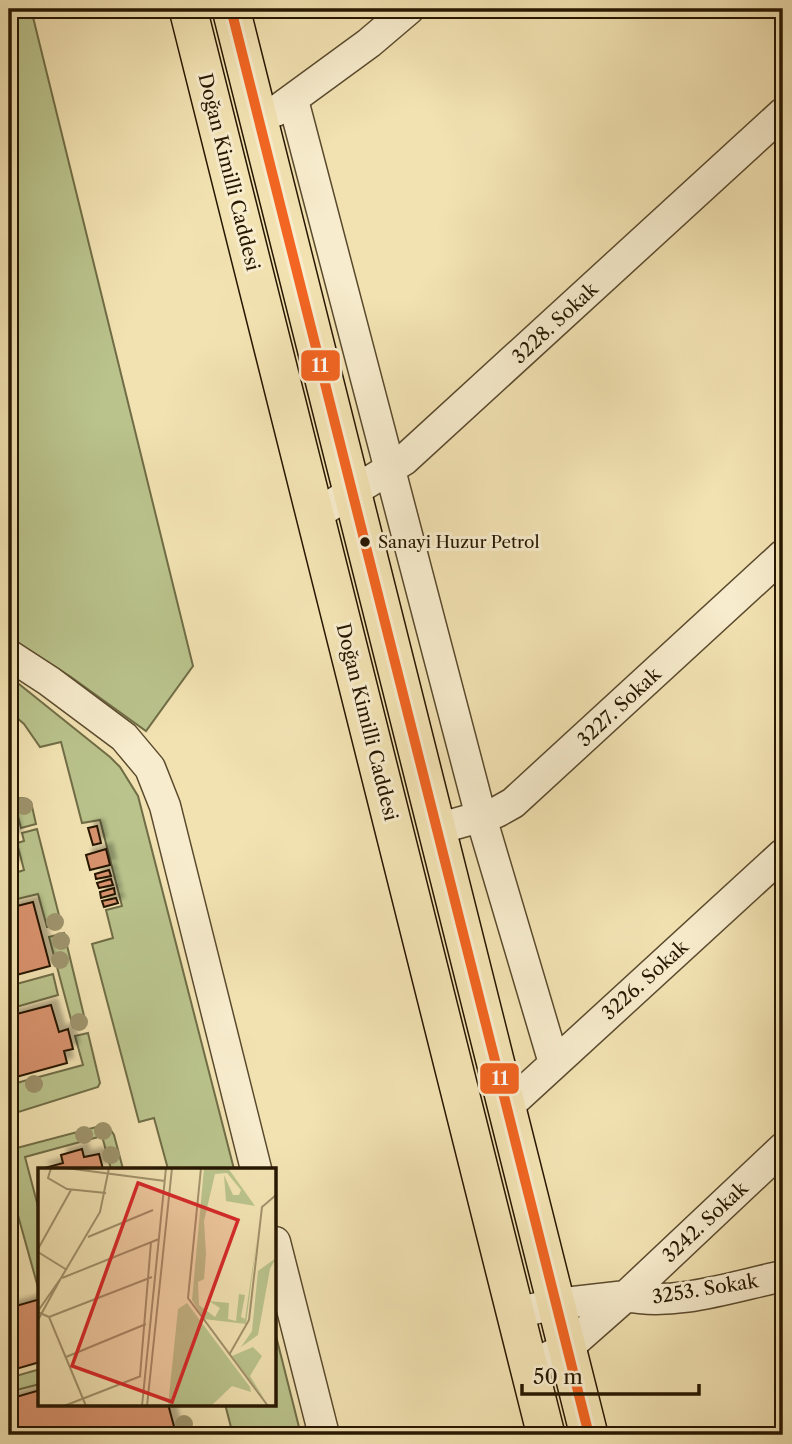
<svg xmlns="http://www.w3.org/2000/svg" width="792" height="1444" font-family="'Libre Caslon Text',serif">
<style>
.green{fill:#bac38c;stroke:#706d46;stroke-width:2}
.building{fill:#d7926d;stroke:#271701;stroke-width:2;filter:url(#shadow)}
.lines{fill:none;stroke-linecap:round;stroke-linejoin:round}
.minor-casing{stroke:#5a4a2d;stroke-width:33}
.major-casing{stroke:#271701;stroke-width:40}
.minor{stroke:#f7eccd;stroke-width:30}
.major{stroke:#f2e2b2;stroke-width:37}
.bus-1-casing{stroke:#f7eccd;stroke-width:16}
.bus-1{stroke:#f26522;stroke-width:10}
.tree{fill:#9e936c}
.bus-dot{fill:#271701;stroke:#f7eccd;stroke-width:2.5}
.labels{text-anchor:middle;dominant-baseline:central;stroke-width:6;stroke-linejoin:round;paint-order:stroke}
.bus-label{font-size:17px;fill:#271701;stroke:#f7eccd;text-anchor:start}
.street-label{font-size:19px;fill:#271701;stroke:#f7eccd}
.inset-road{fill:none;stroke:#a1916b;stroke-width:2}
.view{fill:#d62828;fill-opacity:0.15;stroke:#d62828;stroke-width:3.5}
.inset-edge{fill:none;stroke:#271701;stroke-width:3.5}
.line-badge{stroke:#f7eccd;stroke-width:2.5}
.badge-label{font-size:19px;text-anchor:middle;font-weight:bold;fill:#fff}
</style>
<defs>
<filter id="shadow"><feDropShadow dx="6" dy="-6" stdDeviation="2" flood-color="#0004"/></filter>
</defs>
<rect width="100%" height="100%" fill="#f2e2b2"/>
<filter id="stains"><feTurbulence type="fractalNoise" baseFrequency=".00286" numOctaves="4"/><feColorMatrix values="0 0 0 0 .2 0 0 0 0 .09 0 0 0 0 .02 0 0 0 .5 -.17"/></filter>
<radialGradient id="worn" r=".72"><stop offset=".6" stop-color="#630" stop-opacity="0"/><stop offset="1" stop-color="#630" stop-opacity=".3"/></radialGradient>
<path class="green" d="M9 9H31L193 666 146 731 71 677 9 637Z
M9 676 110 757 120 767 138 796 234 1169H168L154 1118 139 1122 92 944 113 938 106 910 122 906 100 820 82 823 61 742 40 747 24 724 9 711Z
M9 740C19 751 21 764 9 775Z
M23 798 31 802 36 824 21 828 16 809 9 810V799Z
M37 829 61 923 47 927 38 894 9 901V875L24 870 17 843 24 841 22 833Z
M64 933 86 1024 73 1027 49 937Z
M53 974 58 995 9 1009V986Z
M88 1033 100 1083 98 1087 9 1115V1085L83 1065 75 1036Z
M104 1125 108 1126 114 1135 123 1169H111L102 1136 25 1157 40 1214 39 1291 9 1183V1150Z
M275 1332 301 1435H233L225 1404H275Z
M40 1369V1384L9 1392V1378Z"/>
<path class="building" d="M9 818H11L16 837 9 839Z
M97 826 101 843 93 845 88 828Z
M9 844 14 866 9 868Z
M106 849 110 865 90 870 86 855Z
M109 870 111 876 96 879 95 874Z
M111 879 113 885 99 888 97 883Z
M114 888 115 894 101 898 100 892Z
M116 898 118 903 104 907 102 901Z
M33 902 50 966 9 977V908Z
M51 1005 59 1032 68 1029 73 1049 64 1051 67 1063 9 1079V1016Z
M82 1149 84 1157 99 1154 103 1169H41L63 1163 61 1155Z
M40 1299V1362L9 1371V1308Z
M40 1390V1404H168L176 1434 9 1435V1399Z"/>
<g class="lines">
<defs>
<path id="minor" d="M293 100 481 817 554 1063
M276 111 369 43 409 9
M315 515 404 460 783 113
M9 655 49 681 124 737 150 768 165 806 256 1169
M437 829 497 812 513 803 783 555
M507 1107 783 854
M275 1242 324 1435
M626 1296 783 1148
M626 1296C674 1307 735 1286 783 1276
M515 1313 556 1304 626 1296 567 1348 529 1366"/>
<path id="major" d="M188 9 546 1435
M231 9 589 1435"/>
</defs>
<use href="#minor" class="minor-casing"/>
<use href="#major" class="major-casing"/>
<use href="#minor" class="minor"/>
<use href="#major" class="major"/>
<defs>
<path id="bus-1" d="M231 9 589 1435"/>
</defs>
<use href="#bus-1" class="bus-1-casing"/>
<use href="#bus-1" class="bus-1"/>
</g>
<g class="tree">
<circle cx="24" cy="806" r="9"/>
<circle cx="55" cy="922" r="9"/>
<circle cx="61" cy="941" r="9"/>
<circle cx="60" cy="960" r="9"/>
<circle cx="79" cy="1022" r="9"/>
<circle cx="34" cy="1084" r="9"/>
<circle cx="103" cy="1131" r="9"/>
<circle cx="84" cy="1135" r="9"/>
<circle cx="111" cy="1155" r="9"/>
<circle cx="184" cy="1424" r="9"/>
</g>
<circle class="bus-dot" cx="365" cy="542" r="6"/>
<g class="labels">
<g class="bus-label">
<text x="378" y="542">Sanayi Huzur Petrol</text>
</g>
<g class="street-label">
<text transform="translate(229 172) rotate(76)">Doğan Kimilli Caddesi</text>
<text transform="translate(555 323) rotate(-43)">3228. Sokak</text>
<text transform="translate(619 707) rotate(-43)">3227. Sokak</text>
<text transform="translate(367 722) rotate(76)">Doğan Kimilli Caddesi</text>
<text transform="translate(645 980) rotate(-42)">3226. Sokak</text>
<text transform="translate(705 1222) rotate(-43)">3242. Sokak</text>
<text transform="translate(705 1289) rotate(-9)">3253. Sokak</text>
</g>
</g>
<g transform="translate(38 1168)">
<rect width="238" height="238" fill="#f2e2b2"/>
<path d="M166 0H190L217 38 188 33 186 7 195 27H201L203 22 189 5 177 6 166 53 168 86 166 111 160 114 161 137 177 149 182 140 171 133 191 135 190 151 198 153 201 126 207 127 203 149 207 151 219 70 208 156 166 151 154 132ZM238 90 232 101 220 167 203 179 214 163 220 103ZM149 135 212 219 213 224 194 218 173 238H130L140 141ZM215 179 224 188 212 208 227 232 194 188Z" fill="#bac38c"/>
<path class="inset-road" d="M13 0 10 10 29 21 68 25M28 0 127 13M163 0 150 130 230 238M50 69 115 42M0 81 33 22M0 84 29 102M23 110 62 44 71 0M24 110 121 71M0 143 23 110 0 152M0 144 11 149 48 238M11 149 114 109M191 187 211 152 224 39 238 27M28 189 108 156M102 208 113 74M26 238 103 208M104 238 128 0M109 238 134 0"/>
<path class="view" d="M100 15 200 52 134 234 34 198Z"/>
<rect width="238" height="238" class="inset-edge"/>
</g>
<g class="line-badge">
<rect x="300" y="349" width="41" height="33" rx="7" fill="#f26522"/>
<rect x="479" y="1062" width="41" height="33" rx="7" fill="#f26522"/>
</g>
<g class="badge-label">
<text x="320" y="372">11</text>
<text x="500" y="1085">11</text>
</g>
<rect width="792" height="1444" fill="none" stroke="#f2e2b2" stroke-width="35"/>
<rect x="10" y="10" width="771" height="1423" fill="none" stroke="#271701" stroke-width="3.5"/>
<rect x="18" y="18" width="757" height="1409" fill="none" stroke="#271701" stroke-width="2"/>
<path d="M522 1384v10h177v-10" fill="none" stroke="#271701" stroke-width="3.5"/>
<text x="533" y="1384" font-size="21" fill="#271701" stroke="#f7eccd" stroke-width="5" paint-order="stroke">50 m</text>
<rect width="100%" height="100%" filter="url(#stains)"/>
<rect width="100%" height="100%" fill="url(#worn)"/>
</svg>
